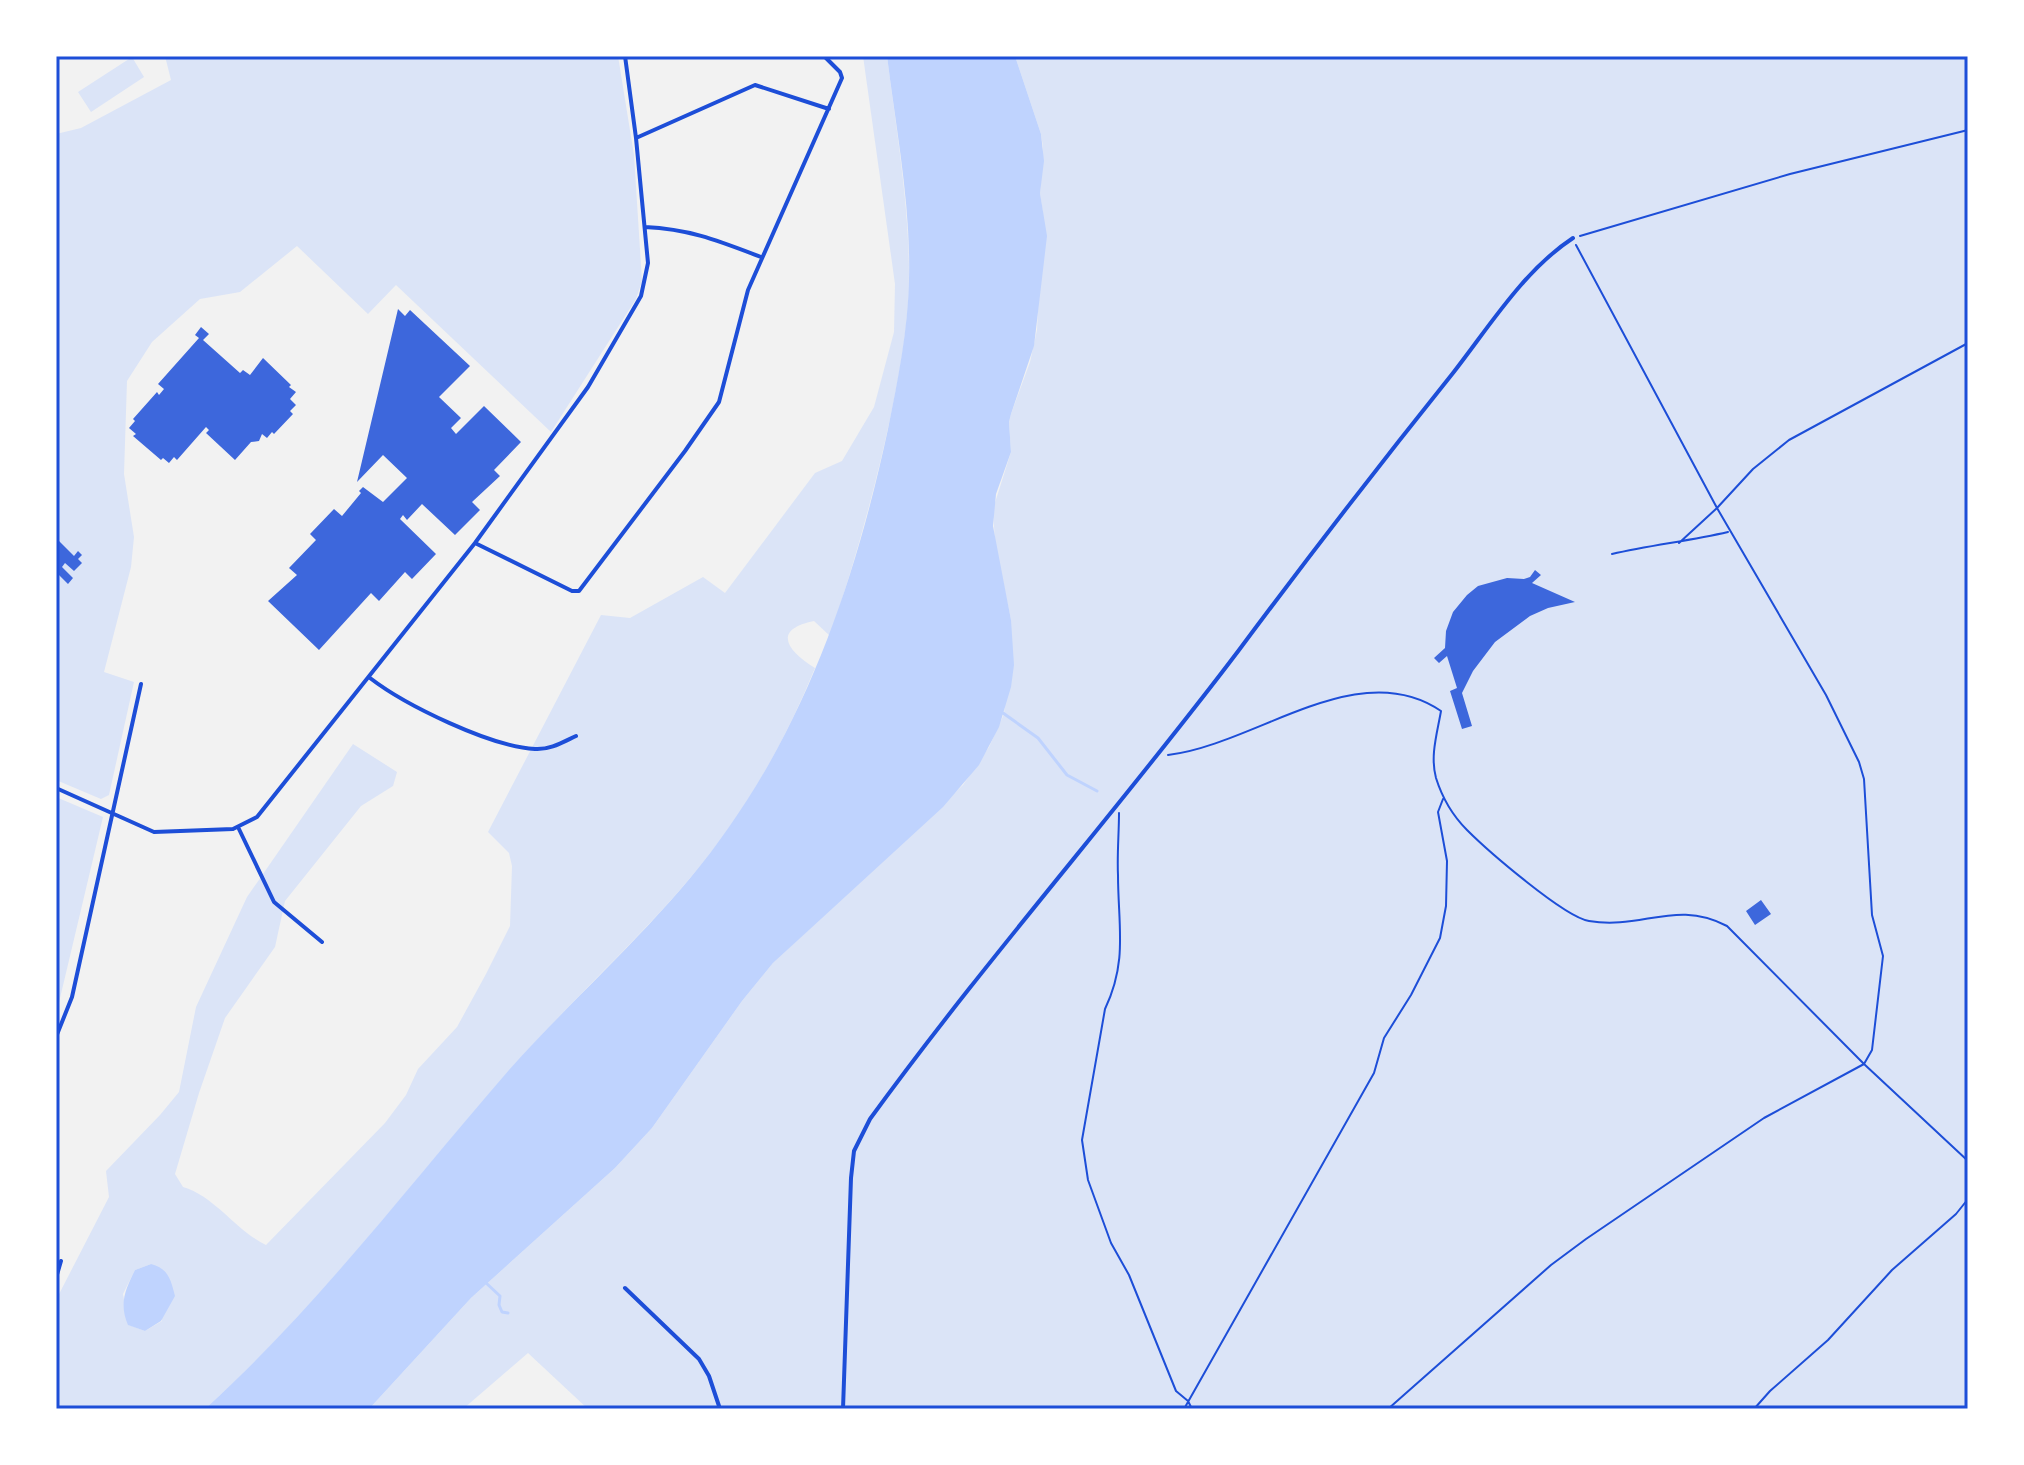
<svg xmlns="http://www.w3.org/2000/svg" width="2024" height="1465" font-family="'Work Sans',sans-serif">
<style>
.green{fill:#dbe4f7;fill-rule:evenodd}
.water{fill:#bfd3fe}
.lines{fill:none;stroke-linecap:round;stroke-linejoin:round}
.stream{stroke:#bfd3fe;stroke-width:3}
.building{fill:#3d67dc}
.path{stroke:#1d4ed8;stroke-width:2}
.minor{stroke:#1d4ed8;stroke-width:4}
.neatline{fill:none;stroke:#1d4ed8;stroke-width:3}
</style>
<rect width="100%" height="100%" fill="#f2f2f2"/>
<path class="green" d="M165 56H618L634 155 642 281 636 299 551 432 396 285 368 314 297 246 240 292 200 299 152 342 127 381 124 474 134 537 131 567 104 672 134 682 109 795 101 799 56 780V134L81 128 171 80Z
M863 56H887C896 128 909 202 909 274 909 324 900 371 890 419 874 493 854 565 830 636L814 621C771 630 788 651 815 668 792 724 764 778 729 828 666 917 580 989 509 1071 409 1185 318 1307 205 1409H56V1300L109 1197 106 1171 160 1115 179 1092 196 1007 247 897 353 744 397 772 393 786 361 806 285 901 275 947 225 1018 199 1093 175 1174 183 1187C216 1197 235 1230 266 1245L385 1123 406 1095 418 1069 457 1027 486 974 510 926 512 866 509 853 488 832 601 615 630 618 703 577 725 593 815 473 842 461 874 407 894 332 895 284ZM151 1264 162 1321 145 1331 129 1325 123 1294 135 1270Z
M1015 56H1968V1409H588L528 1353 463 1409H369L471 1298 615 1168 652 1128 742 1001 773 963 963 785 989 747 1004 714 1011 620 995 543 993 509 1011 452 1009 422 1011 414 1030 362 1037 330 1043 213 1040 193 1043 147 1041 134Z
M132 57 144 77 91 112 78 92Z
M56 797 103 817 56 1015Z"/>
<path class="water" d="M887 56H1015L1041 134 1044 161 1040 193 1047 236 1034 346 1011 414 1009 422 1011 452 996 494 993 526 1011 620 1014 665 1011 687 999 727 979 765 943 807 773 963 742 1001 652 1128 615 1168 471 1298 369 1409H205C318 1306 409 1185 509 1070 581 989 667 917 729 827 812 709 858 569 888 429 898 379 908 330 909 279 911 205 896 129 887 56Z
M151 1264C168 1268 171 1280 175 1296L161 1321 145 1331 128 1325C119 1304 125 1290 135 1270Z"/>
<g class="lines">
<path class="stream" d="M1003 713 1038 738 1067 775 1097 791
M485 1282 500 1296 499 1305 502 1312 508 1313"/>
</g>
<path class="building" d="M398 309 405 316 410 310 470 366 439 397 461 418 451 428 456 434 484 406 521 442 494 470 500 476 472 502 480 510 455 535 422 504 407 520 403 515 400 519 436 554 412 579 405 572 379 601 371 593 319 650 268 601 297 575 289 568 316 540 310 534 334 509 342 516 361 493 359 491 363 487 383 502 407 478 383 455 357 482Z
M201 327 209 334 203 340 240 373 243 370 250 375 263 358 291 385 289 387 296 392 290 399 296 405 290 411 293 414 274 434 272 432 267 438 262 434 259 441 251 442 235 460 206 433 209 430 206 427 177 460 174 457 169 463 163 458 161 460 133 436 136 434 129 428 135 421 133 419 157 392 159 395 164 389 158 384 199 338 195 335Z
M56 538 74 556 78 551 82 555 78 559 82 563 74 571 65 563 62 567 73 578 68 584 56 572Z
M1535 570 1541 575 1532 583 1575 602 1548 608 1530 616 1495 642 1473 671 1462 693 1472 726 1462 729 1450 691 1457 688 1447 656 1439 663 1434 658 1445 648 1446 631 1453 612 1467 595 1478 586 1507 578 1524 579 1530 577Z
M1761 900 1771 914 1755 925 1746 911Z"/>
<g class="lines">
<path class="path" d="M1580 236 1790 174 1968 130
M1679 543 1717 508 1753 469 1789 440 1968 343
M1612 554C1651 545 1689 541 1728 532
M1168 755C1255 745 1358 654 1441 711 1437 734 1430 756 1436 778 1442 797 1453 816 1467 830 1487 850 1564 917 1589 921 1642 930 1676 899 1727 926L1864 1064 1968 1161
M1119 813C1119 833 1117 854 1118 875 1118 925 1128 961 1105 1009L1082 1140 1088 1180 1111 1243 1129 1275 1176 1391 1188 1401 1192 1409
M1184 1409 1374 1073 1384 1038 1411 995 1440 938 1446 906 1447 861 1438 812 1443 799
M1388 1409 1551 1265 1586 1239 1764 1118 1864 1064 1872 1050 1883 956 1872 915 1864 779 1859 762 1826 695 1717 508 1576 245
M1754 1409 1770 1391 1828 1340 1892 1270 1956 1214 1968 1199"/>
<path class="minor" d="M636 138 755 85 829 109
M645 227C690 229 719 241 761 257
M475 543 572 591H579L685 451 719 402 748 290 842 78 840 72 824 56
M370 678C405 705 491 747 535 749 550 750 563 742 576 736
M56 788 154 832 233 829 257 817 475 543 588 387 641 296 648 263 636 138 625 56
M238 827 274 902 322 942
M56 1037 72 997 141 684
M56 1278 61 1261
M625 1288 699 1359 709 1376 720 1409
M843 1409 851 1178 854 1151 870 1119C987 958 1119 809 1239 650 1309 556 1380 464 1453 373 1489 327 1524 270 1573 238"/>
</g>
<rect width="2024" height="1465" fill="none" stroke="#ffffff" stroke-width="116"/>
<rect x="58" y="58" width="1908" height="1349" class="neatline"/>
</svg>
